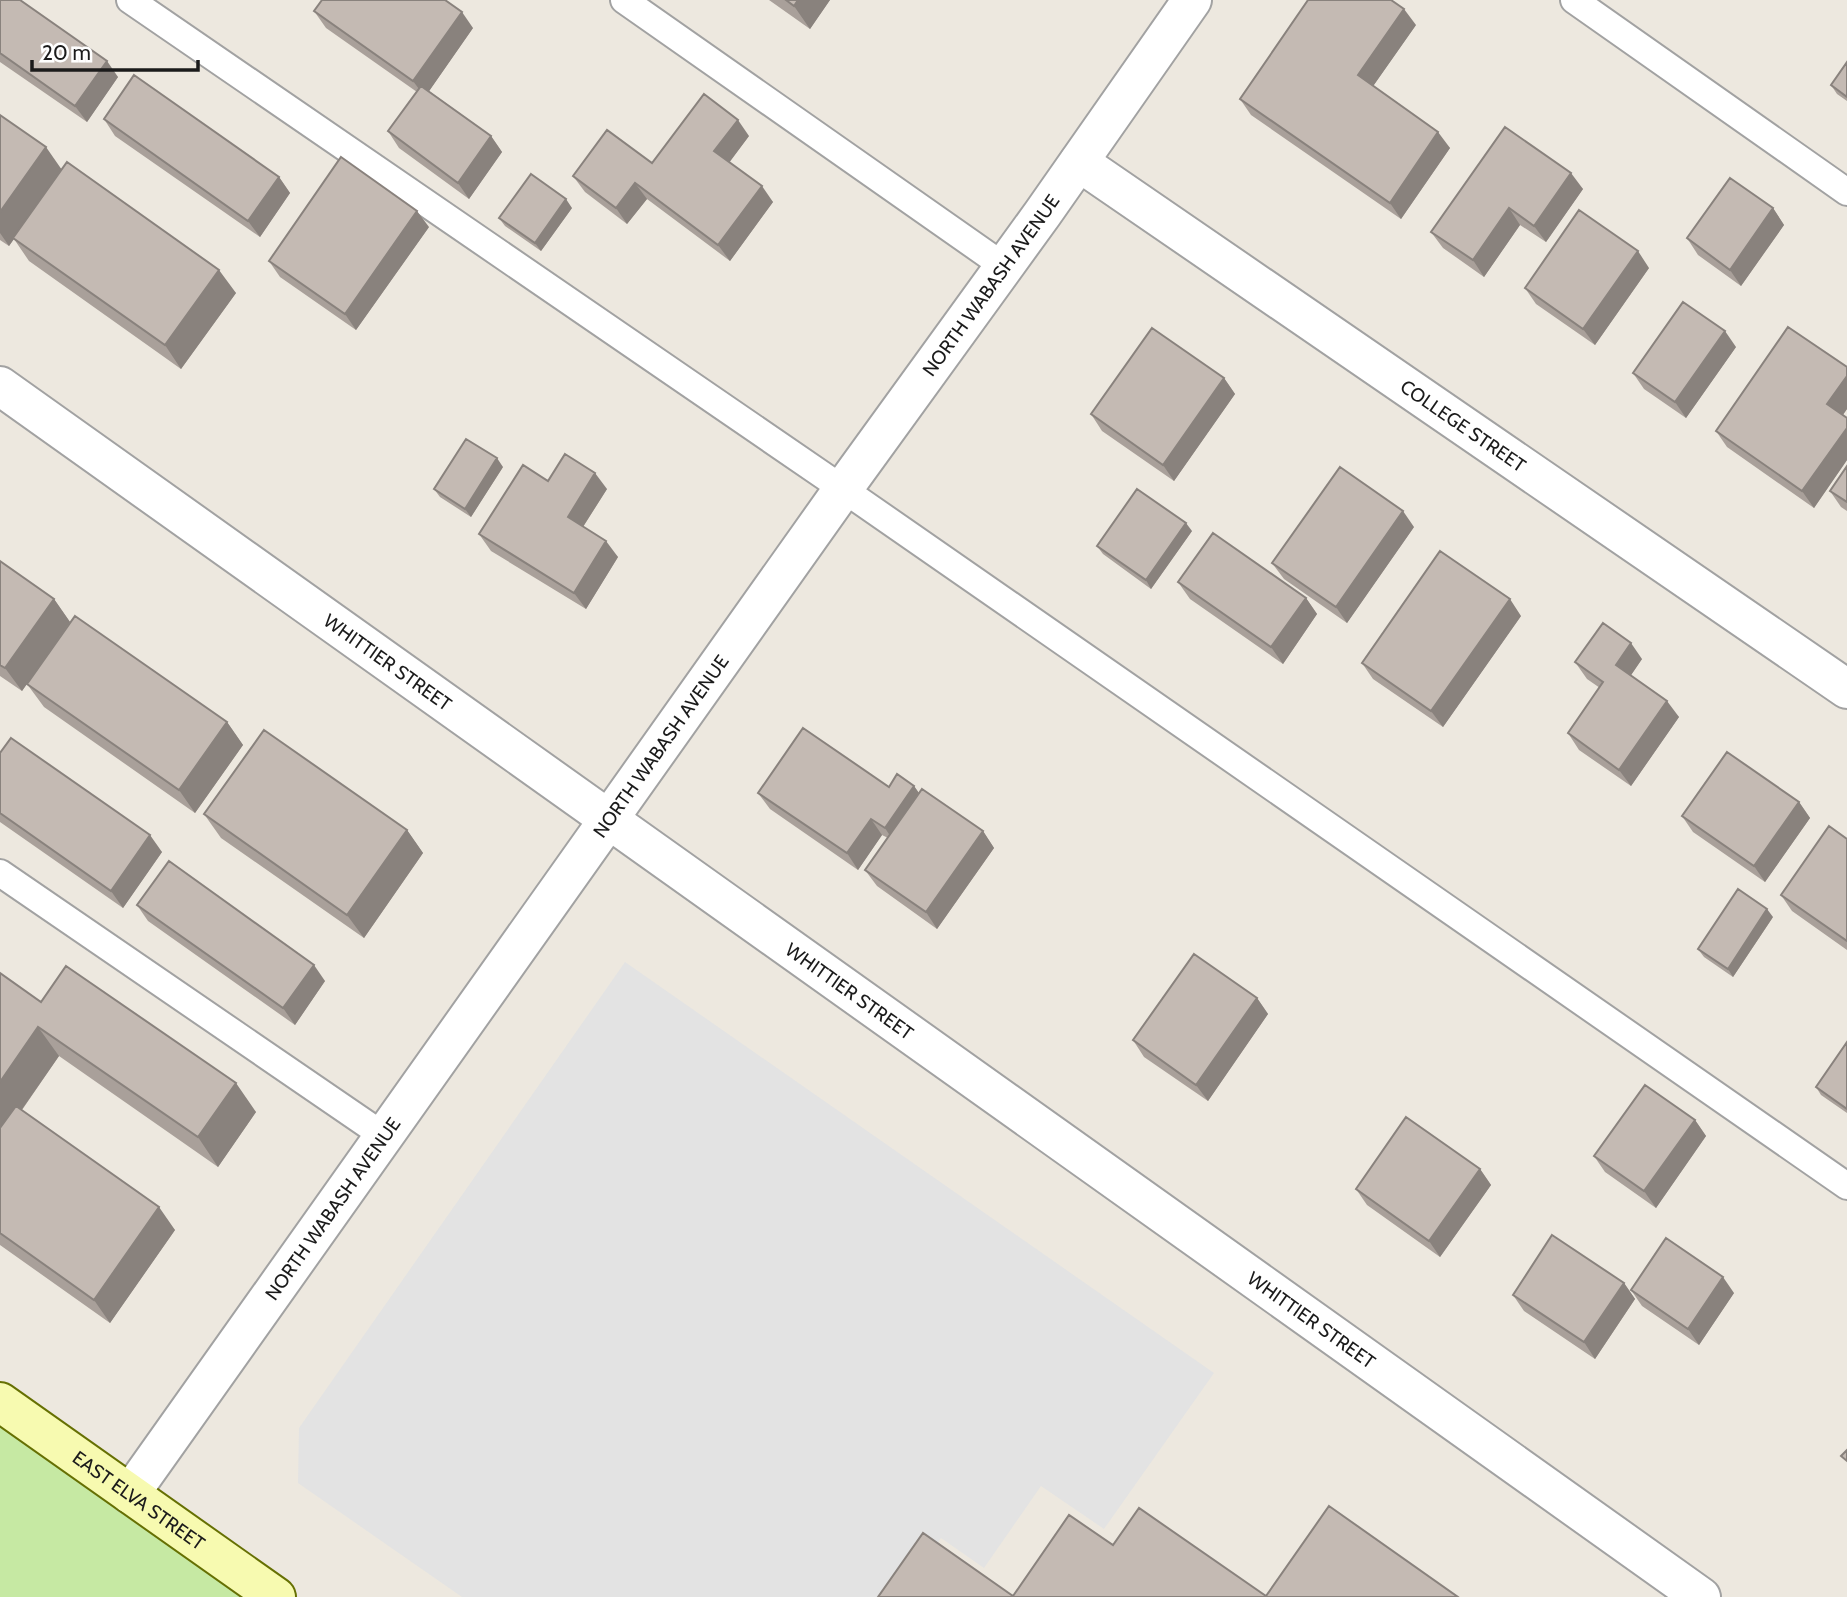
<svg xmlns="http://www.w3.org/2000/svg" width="1847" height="1597" font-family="Cabin,sans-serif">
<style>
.grass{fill:#c6e9a3}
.parking{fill:#e3e3e3}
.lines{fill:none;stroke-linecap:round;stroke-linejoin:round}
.lane-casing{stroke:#a2a2a2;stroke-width:30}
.street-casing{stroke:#a2a2a2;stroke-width:42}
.secondary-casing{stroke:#667003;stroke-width:42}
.lane{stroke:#fff;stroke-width:26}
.street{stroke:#fff;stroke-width:38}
.secondary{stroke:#f7fab0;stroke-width:38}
.wall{fill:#a9a09a}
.shaded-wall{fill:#89827d}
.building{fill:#c4bab3;stroke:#89827d;stroke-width:2}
.labels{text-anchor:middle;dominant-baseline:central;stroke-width:7;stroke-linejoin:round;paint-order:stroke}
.street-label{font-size:19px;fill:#1b1b1b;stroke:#fff}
</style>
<rect width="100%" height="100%" fill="#ede8df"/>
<path class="grass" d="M0 1403 275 1597H0Z"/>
<path class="parking" d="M625 962 1214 1373 1104 1529 1041 1486 984 1568 941 1538 900 1597H462L298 1483 299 1428Z"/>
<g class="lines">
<defs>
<path id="lane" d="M130 0 843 489 1847 1186
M624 0 1005 267
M1574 0 1847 192
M0 873 384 1136"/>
<g id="street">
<path id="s1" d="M1079 162 1847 689"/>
<path id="s2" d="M0 386 1701 1597"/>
<path id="s3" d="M130 1494 843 489 1043 213 1192 0"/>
</g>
<g id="secondary">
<path id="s4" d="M0 1402 276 1597"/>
</g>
</defs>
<use href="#lane" class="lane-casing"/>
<use href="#street" class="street-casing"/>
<use href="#secondary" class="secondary-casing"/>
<use href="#lane" class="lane"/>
<use href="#street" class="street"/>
<use href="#secondary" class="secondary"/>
</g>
<path class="wall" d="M0 0 118 77 87 122 0 62Z
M769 0H830L810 29Z
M314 11 473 28 429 91 491 136 502 152 469 199 399 148 388 131 417 92 326 28Z
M1416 25 1373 86 1450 148 1401 219 1251 115 1240 99Z
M1847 62V101L1837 94 1831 85Z
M0 115 61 169 236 293 181 369 29 261 14 239 9 246 0 240Z
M104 119 279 177 290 193 260 237 115 136Z
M1505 127 1583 189 1546 242 1520 225 1484 277 1443 248 1431 232Z
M749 136 729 162 773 202 730 261 647 199 627 224 585 192 573 176 652 163Z
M572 208 541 251 505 226 499 218Z
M1773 208 1784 225 1741 286 1698 255 1687 238Z
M429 227 356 330 280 277 269 261Z
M1649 268 1595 345 1536 304 1525 288Z
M1736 347 1686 418 1644 389 1633 373Z
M1847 367V409L1843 415 1847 418V460L1814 508 1727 447 1716 431Z
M1224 378 1235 394 1174 481 1102 431 1091 414Z
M1847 466V511L1841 507 1830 491Z
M503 467 471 517 440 497 434 489Z
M548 481 607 489 583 527 618 557 586 609 491 551 479 534Z
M1414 527 1347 623 1284 579 1272 563Z
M1192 531 1151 589 1103 554 1097 546Z
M0 561 54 599 70 622 22 691 0 676Z
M1178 582 1306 598 1317 614 1283 664 1190 599Z
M1521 616 1443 727 1373 679 1362 663Z
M1642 659 1631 675 1679 717 1631 786 1579 750 1568 733 1600 688 1587 679 1575 662Z
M27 684 227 722 243 745 195 813 44 707Z
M0 753 162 852 123 908 0 822Z
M914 786 919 793 983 831 994 848 937 929 877 886 865 870 888 838 882 835 858 870 770 809 758 793Z
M1799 802 1810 818 1765 882 1693 832 1682 816Z
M204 814 407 830 423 853 364 938 221 838Z
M1847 839V950L1792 911 1781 895Z
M137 905 325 981 295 1025 148 921Z
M1773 917 1733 977 1704 957 1698 949Z
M0 973 41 1002 256 1112 218 1167 59 1056 22 1110 175 1230 110 1323 0 1245Z
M1257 998 1268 1014 1208 1101 1144 1057 1133 1040Z
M1847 1042V1113L1821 1095 1816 1087Z
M1695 1120 1706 1136 1656 1208 1605 1172 1594 1156Z
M1480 1169 1491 1185 1440 1257 1367 1205 1356 1189Z
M1624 1283 1635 1299 1595 1359 1524 1311 1513 1295Z
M1631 1290 1734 1293 1699 1345 1642 1306Z"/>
<path class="shaded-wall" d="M798 0H830L810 29 794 6Z
M1404 9 1416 25 1369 92 1358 75Z
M462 12 473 28 425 97 413 81Z
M107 61 118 77 87 122 75 106Z
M738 120 749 136 726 167 714 151Z
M1438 132 1450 148 1401 219 1390 203Z
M491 136 502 152 469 199 458 183Z
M46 147 62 170 9 246 0 233V212Z
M1571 173 1583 189 1546 242 1534 226Z
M279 177 290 193 260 237 248 221Z
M635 183 647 199 627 224 616 208Z
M762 186 773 202 730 261 718 245Z
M566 199 572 208 541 251 535 243Z
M1509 208 1520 225 1484 277 1473 260Z
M1773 208 1784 225 1741 286 1730 270Z
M417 211 429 227 356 330 345 314Z
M1638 251 1649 268 1595 345 1583 329Z
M219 270 236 293 181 369 165 345Z
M1725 331 1736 347 1686 418 1675 402Z
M1847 376V409L1839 420 1827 404Z
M1224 378 1235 394 1174 481 1163 465Z
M1847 428V460L1814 508 1802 491Z
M497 458 503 467 471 517 465 509Z
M595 473 607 489 579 533 568 517Z
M1403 511 1414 527 1347 623 1336 607Z
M1186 523 1192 531 1151 589 1146 580Z
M606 541 618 557 586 609 574 593Z
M1306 598 1317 614 1283 664 1271 647Z
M54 599 70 622 22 691 5 668Z
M1510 599 1521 616 1443 727 1431 711Z
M1631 643 1642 659 1627 681 1616 665Z
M1667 701 1679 717 1631 786 1619 770Z
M227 722 243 745 195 813 179 790Z
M914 786 925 802 896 845 885 828Z
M1799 802 1810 818 1765 882 1754 866Z
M871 819 882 835 858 870 847 853Z
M407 830 423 853 364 938 347 915Z
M983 831 994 848 937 929 926 912Z
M150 835 162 852 123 908 111 891Z
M1767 909 1773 917 1733 977 1728 969Z
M314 965 325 981 295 1025 283 1008Z
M1257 998 1268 1014 1208 1101 1196 1085Z
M38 1027 59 1056 0 1141V1082Z
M236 1083 256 1112 218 1167 198 1137Z
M1695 1120 1706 1136 1656 1208 1644 1191Z
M1480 1169 1491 1185 1440 1257 1429 1241Z
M159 1207 175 1230 110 1323 94 1300Z
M1723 1277 1734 1293 1699 1345 1688 1329Z
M1624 1283 1635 1299 1595 1359 1584 1342Z"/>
<path class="building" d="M0 0H20L107 61 75 106 0 53Z
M322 0H445L462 12 413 81 314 11Z
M786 0H798L794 6Z
M1308 0H1391L1404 9 1358 75 1438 132 1390 203 1240 99Z
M1847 62V97L1831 85Z
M134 75 279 177 248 221 104 119Z
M421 86 491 136 458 183 388 131Z
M704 94 738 120 714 151 762 186 718 245 635 183 616 208 573 176 607 130 652 163Z
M0 115 46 147 0 212Z
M1505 127 1571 173 1534 226 1509 208 1473 260 1431 232Z
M341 157 417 211 345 314 269 261Z
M67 162 219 270 165 345 13 238Z
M531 174 566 199 535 243 499 218Z
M1730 178 1773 208 1730 270 1687 238Z
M1579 210 1638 251 1583 329 1525 288Z
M1683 302 1725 331 1675 402 1633 373Z
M1788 327 1847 367V376L1827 404 1847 418V428L1802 491 1716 431Z
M1152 328 1224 378 1163 465 1091 414Z
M466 439 497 458 465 509 434 489Z
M565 454 595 473 568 517 606 541 574 593 479 534 523 465 548 481Z
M1847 466V502L1830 491Z
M1340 467 1403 511 1336 607 1272 563Z
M1137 489 1186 523 1146 580 1097 546Z
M1213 533 1306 598 1271 647 1178 582Z
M1440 551 1510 599 1431 711 1362 663Z
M0 561 54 599 5 668 0 665Z
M75 616 227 722 179 790 27 684Z
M1603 623 1631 643 1616 665 1667 701 1619 770 1568 733 1603 682 1575 662Z
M803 728 889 787 897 774 914 786 885 828 871 819 847 853 758 793Z
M264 730 407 830 347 915 204 814Z
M11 738 150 835 111 891 0 813V753Z
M1727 752 1799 802 1754 866 1682 816Z
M922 789 983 831 926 912 865 870Z
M1829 826 1847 839V941L1781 895Z
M169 861 314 965 283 1008 137 905Z
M1738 889 1767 909 1728 969 1698 949Z
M1194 954 1257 998 1196 1085 1133 1040Z
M66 966 236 1083 198 1137 38 1027 0 1082V973L41 1002Z
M1847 1042V1109L1816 1087Z
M1645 1085 1695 1120 1644 1191 1594 1156Z
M16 1106 159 1207 94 1300 0 1233V1128Z
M1406 1117 1480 1169 1429 1241 1356 1189Z
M1552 1235 1624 1283 1584 1342 1513 1295Z
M1666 1238 1723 1277 1688 1329 1631 1290Z
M1847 1450V1461L1841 1456Z
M1329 1506 1458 1597H878L923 1533 1013 1596 1069 1515 1113 1545 1139 1508 1266 1596Z"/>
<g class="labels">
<g class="street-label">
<text stroke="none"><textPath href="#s3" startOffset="1484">NORTH WABASH AVENUE</textPath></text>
<text stroke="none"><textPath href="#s1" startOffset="466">COLLEGE STREET</textPath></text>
<text stroke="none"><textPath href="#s2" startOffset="476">WHITTIER STREET</textPath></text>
<text stroke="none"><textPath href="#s3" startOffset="917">NORTH WABASH AVENUE</textPath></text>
<text stroke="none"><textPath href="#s2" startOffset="1043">WHITTIER STREET</textPath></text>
<text stroke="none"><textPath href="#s3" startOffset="350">NORTH WABASH AVENUE</textPath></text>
<text stroke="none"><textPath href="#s2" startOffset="1610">WHITTIER STREET</textPath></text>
<text stroke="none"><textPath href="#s4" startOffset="170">EAST ELVA STREET</textPath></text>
</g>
</g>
<path d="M32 60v10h166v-10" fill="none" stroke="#1b1b1b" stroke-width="3.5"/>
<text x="42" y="60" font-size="21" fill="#1b1b1b" stroke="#ffffff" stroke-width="5" paint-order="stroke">20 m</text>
</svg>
